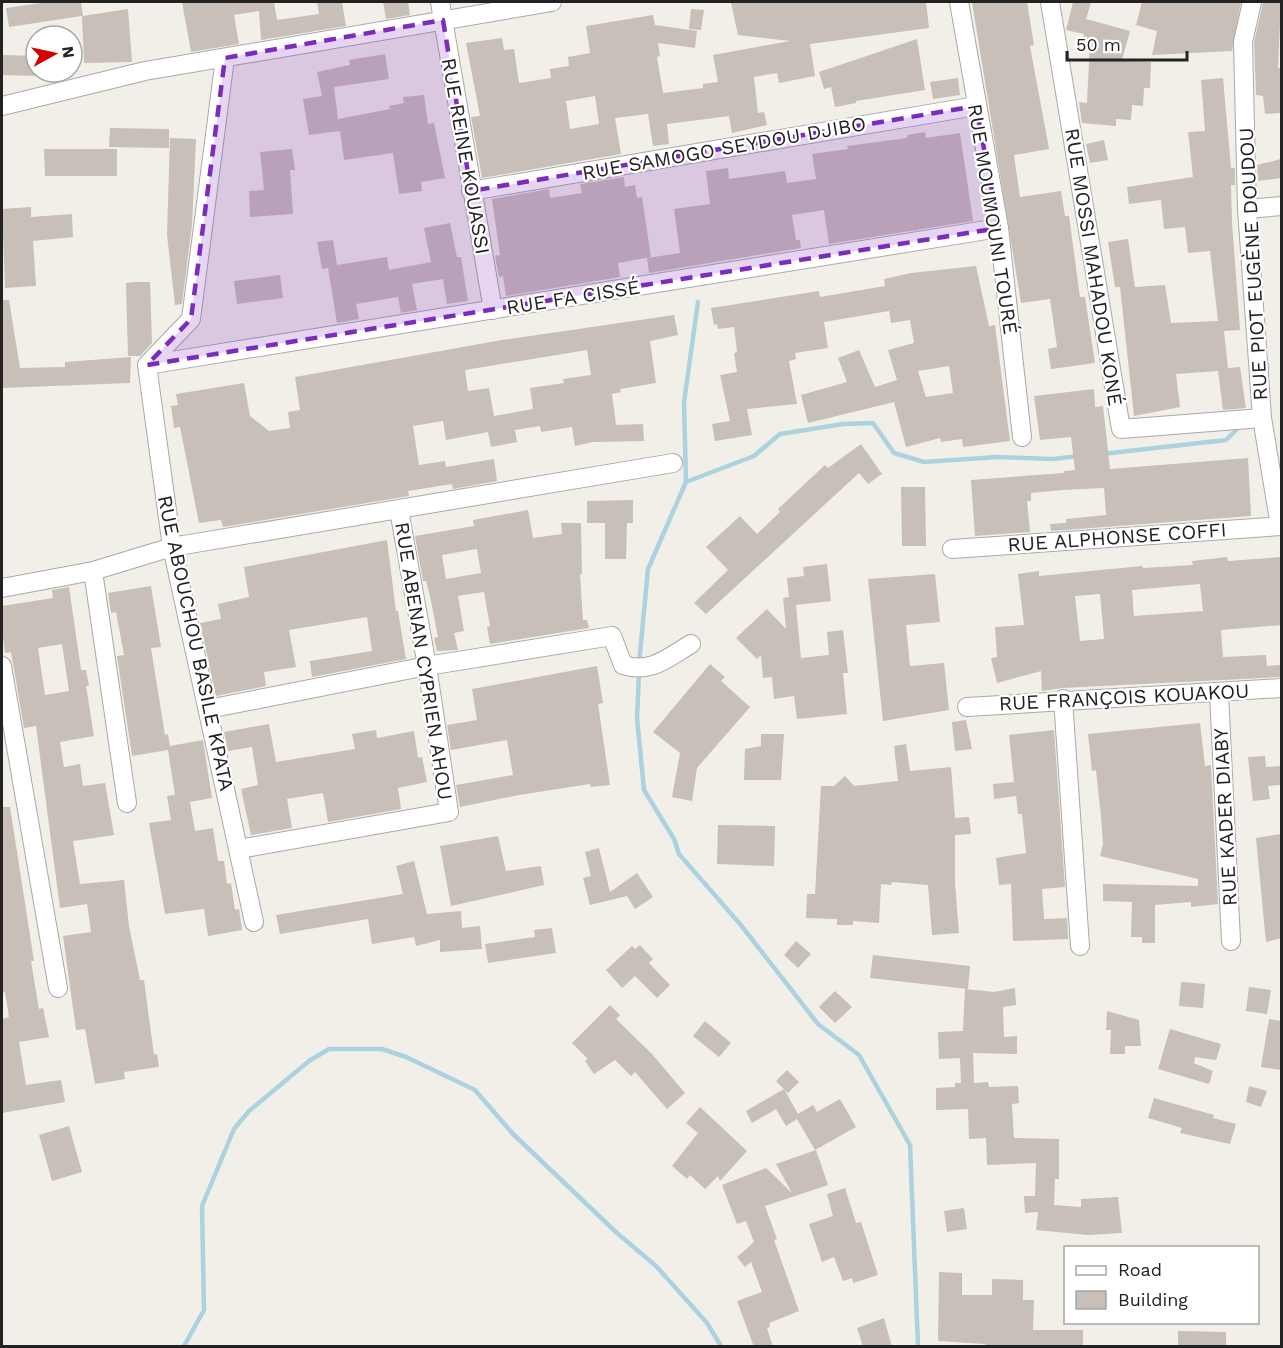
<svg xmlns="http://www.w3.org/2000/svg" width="1283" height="1348" font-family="'Work Sans',sans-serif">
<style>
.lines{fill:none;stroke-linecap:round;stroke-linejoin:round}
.stream{stroke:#aad3df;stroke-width:4.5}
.building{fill:#c7bfb8;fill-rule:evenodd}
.street-casing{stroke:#a9a9a9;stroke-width:20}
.street{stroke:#fff;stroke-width:18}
.marked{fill:#7b2cbf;fill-opacity:0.2;stroke:#7b2cbf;stroke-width:4.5;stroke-dasharray:12 8;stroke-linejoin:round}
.labels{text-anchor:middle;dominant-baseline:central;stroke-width:4.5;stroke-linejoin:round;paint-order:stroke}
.street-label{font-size:20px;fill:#222;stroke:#fff}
</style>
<rect width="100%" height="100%" fill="#f2efe9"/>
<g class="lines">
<path class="stream" d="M1267 391V364
M1102 454 1226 440 1240 426
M686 482 754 456 780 434 843 424 873 423 894 453 924 462 997 457 1053 459 1079 456
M639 664 648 569 686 482 684 402 698 302
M639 673 637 718 644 790 674 839 679 854 740 924 818 1024 859 1055 910 1145 918 1346
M184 1346 204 1310 202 1206 234 1129 249 1111 309 1061 329 1049H382L406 1057 475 1090 513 1134 617 1233 656 1266 707 1323 721 1346"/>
</g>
<path class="building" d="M48 2H81L83 16 128 9 132 62 84 63 82 16 9 27 6 8Z
M182 2H274L277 20 319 14 317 2H342L346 26 261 40 259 11 234 15 239 44 191 52Z
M383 2H408L410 15 386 19Z
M739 2H926L929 28 810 44 815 76 779 83 777 73 754 77 758 113 764 112 767 125 732 133 729 116 667 124 669 144 653 146 648 114 615 118 621 154 482 178 471 117 480 116 466 43 502 38 504 50 514 49 519 83 551 78 550 69 569 66 568 57 590 53 586 26 653 15 655 25 697 31 695 48 658 43 660 56 657 57 663 93 703 88V84L718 82 713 55 790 41 738 35 731 3ZM595 96 599 124 570 129 566 101Z
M972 2H1027L1034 45 1030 46 1049 149 1014 155 1020 197 1061 191 1065 216H1069L1080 297H1085L1095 363 1051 369 1048 349 1057 347 1050 299 1021 303Z
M1073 2H1091L1086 19 1130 31 1122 60 1151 62 1150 88H1144L1143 106 1132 105 1131 120 1116 119V126L1082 123 1079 102 1087 103 1090 41 1083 39 1084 34 1066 30Z
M1142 2H1241L1232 51 1152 55 1157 31 1136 25Z
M1263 2H1281L1278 68H1281V113L1265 114 1263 96 1256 95 1254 43Z
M691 9 704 10 701 30 689 29Z
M917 39 925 90 856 101V103L835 107 831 87 824 89 819 72Z
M385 54 389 79 334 87 338 119 390 109 389 106 404 103 403 97 424 95 428 124 434 123 445 178 421 182 422 191 399 194 393 153 344 160 340 131 309 135 303 99 322 96 317 72 350 65 349 60Z
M2 55 36 56V76L2 75Z
M958 78 960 95 933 99 930 82Z
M1223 78 1231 168H1235V185H1231L1232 222 1240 330 1224 331 1228 368 1240 367 1246 408 1223 410 1218 371 1176 374 1180 407 1134 416 1120 287H1115L1108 242 1128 239 1135 287 1165 285 1171 323 1218 321 1210 251 1188 253 1185 227 1164 229 1161 200 1129 204 1127 187 1193 177 1188 132 1205 131 1201 80Z
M110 128 169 129V148L109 147Z
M925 132 926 138 960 133 973 221 829 244 824 210 792 215 796 240H800L801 248 649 273 647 258 680 253 674 209 710 204 706 171 728 168 729 179 785 171 787 183 816 179 812 154 848 149 847 146 907 138V135Z
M170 138 196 139 192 225 182 304 175 305 167 235Z
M1104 140 1108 160 1090 163 1086 144Z
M44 149H117V176H45Z
M292 149 295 170H290L293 214 250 217 249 191 264 190 260 152Z
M1281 159V178L1258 181 1257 165Z
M624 177 625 187 635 185 637 198 642 197 651 257 618 263 620 277 506 296 503 276 499 277 495 256 500 255 492 199 549 189 550 198 582 193 580 184Z
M31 207V217L72 214 73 237 33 241 36 286 5 288 2 209Z
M450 223 457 257H461L468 301 447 304 443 279 412 284 417 310 401 313 398 297 356 304 359 319 337 323 328 268 322 269 317 242 333 240 337 265 387 257 389 270 431 262 424 228Z
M976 266 989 326 995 325 1010 441 963 447 962 439 941 442 940 438 906 447 894 402 808 423 801 395 847 382 838 358 859 350 875 387 897 380 888 350 914 343 910 320 891 323 889 311 824 322 828 348 795 353 796 359 789 361 797 404 747 409 752 435 715 441 712 424 730 421 720 375 737 372 734 353 737 352 734 327 718 329 717 324 714 325 711 308 819 291 820 297 885 286 884 279 911 273ZM949 366 953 393 926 397 918 371Z
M280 275 283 298 237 304 234 281Z
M133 282H150L152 343 140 356H128L126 283Z
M2 300H9L20 368 65 367V362L131 357 130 383 2 388Z
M674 315 678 335 650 341 656 383 620 389 621 392 612 394 616 425 643 424 644 441 593 442 575 446 572 427 541 432 540 426 515 430 517 442 491 447 488 432 446 440 443 421 413 426 419 465 445 461 446 467 494 459 497 481 453 489 452 484 408 491 409 496 223 527 221 520 199 523 180 427 174 428 171 406 178 405 176 394 244 383 250 416 269 431 290 428 288 412 300 410 295 377 502 340ZM587 350 591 375 563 379 564 383 530 388 533 409 494 416 489 388 468 391 465 370Z
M1094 389 1095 407 1103 406 1110 469 1248 458 1251 516 1051 531 1050 524 1066 523V519L1106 515 1104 488 1063 490 1031 493V501H1027L1030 532 975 536 971 480 1064 473V471L1075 470 1071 437 1040 440 1034 396Z
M861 444 882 474 868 484 859 473 706 614 694 603 728 570 706 547 740 516 757 534 780 512 778 509 825 465 828 468Z
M901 487H925L926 546H902Z
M633 500V523H627L626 559H605V523H587V501Z
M528 510 533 538 562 534 561 523H581L582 574H580L583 620H587L589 628 490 644 487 627 490 626 484 592 458 596 464 631 454 633 458 650 437 651 434 638 438 637 431 601 426 581H423L415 536 474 526 473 520ZM477 549 481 573 446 579 442 555Z
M387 540 396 611H398L406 659 312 677 310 661 372 651 367 617 289 630 296 667 264 672 266 686 216 696 200 623 221 619 218 604 249 597 244 567Z
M1227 557 1228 561 1281 557V625L1221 630 1223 657 1266 655 1267 666 1281 665V677L1063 688 1042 691 1041 671 997 683 991 658 997 657 995 627 1024 625 1018 574 1039 571V576L1142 566 1143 568 1193 565 1192 561ZM1200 584 1203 611 1134 616 1132 590ZM1100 594 1104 639 1080 641 1075 596Z
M827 564 831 601 796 605 801 658 829 655 827 632 843 630 848 673H843L847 714 797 719 794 696 774 699 772 677 763 678 761 655 757 659 736 638 767 609 786 629 783 598 789 597 787 578 804 576 803 567Z
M935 574 940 622 906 625 910 666 944 663 949 710 883 721 868 579Z
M151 586 161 647 151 648 165 735 168 734 170 746 203 740 212 798 190 802 195 831 213 828 218 861H224L227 884 231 883 235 910 239 909 242 930 208 936 204 909 165 914 149 823 171 820 167 796 175 795 168 750 132 756 117 656 124 655 116 612 111 613 108 593Z
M69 587 81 670H86L89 686H86L94 736 60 742 64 767 80 764 83 786 105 783 114 835 73 841 80 884 124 880 129 926 140 980H144L154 1055 157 1054 159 1067 124 1072 125 1079 95 1084 85 1029 76 1030 63 936 91 932 87 904 60 908 36 726 24 728 11 652 5 653 2 629V606L53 598 52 590ZM62 644 69 691 45 695 38 648Z
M710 664 725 677 721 681 750 707 697 768 692 801 672 797 680 753 653 732Z
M597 666 603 703 598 704 610 785 591 787 590 784 519 795 460 807 456 785 513 775 507 740 451 750 447 725 477 720 472 689Z
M966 720 972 749 955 751 952 722Z
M1200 723 1205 766 1211 765 1218 904 1191 907V902L1155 905V943H1142V937H1131L1132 902 1103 901V884L1198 886V879L1100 856 1103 844 1101 817 1096 770 1092 771 1088 734Z
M269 724 276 762 355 749 352 734 376 730 377 738 414 731 418 758 422 757 427 782 398 788 401 809 328 822 323 793 287 799 292 828 251 835 241 789 258 785 252 747 228 751 224 732Z
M1054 730 1065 887 1042 889 1044 919 1067 918 1068 939 1013 941 1011 884 999 885 996 858 1026 853 1022 814H1018L1016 796 994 799 993 784 1014 782 1009 735Z
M761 734H784L781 780H744L745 749 761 746Z
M906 744 910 771 951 767 955 818 969 817 971 834 955 835V883L959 933 932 935 928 885 892 882 891 885 881 884 879 923 853 921V925H837V919L806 918 807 894H815L821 786H834L845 776 854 786 898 781 894 746Z
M1265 756 1266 767 1281 766V785L1268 786 1270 799 1253 801 1248 757Z
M2 807H10L34 961H31L39 1009 43 1008 49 1037 19 1042 26 1085 61 1080 65 1102 2 1113V1019L9 1017 5 992 2 993Z
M718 825 775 826 774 866 717 864Z
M1281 834V938L1266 942 1256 838Z
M498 836 506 871 541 866 544 885 451 906 440 846Z
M599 848 610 892 637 873 653 897 635 909 627 896 590 905 583 878 591 876 585 852Z
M414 861 427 914 461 911 462 928 480 926 482 949 440 952V940L416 946 414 937 372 944 368 919 280 934 276 915 403 894 396 866Z
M552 928 556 953 488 963 485 944 535 937 534 930Z
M796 941 811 954 798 968 784 955Z
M640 945 653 959 649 963 670 985 657 998 635 976 622 988 606 970 632 946 635 949Z
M873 955 970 966 968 989 870 978Z
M1181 982 1205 984 1203 1008 1179 1006Z
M1249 987 1271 990 1267 1014 1246 1011Z
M1015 988 1016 1005 1003 1007 1004 1037 1017 1036V1054L973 1053 974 1083 988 1082 989 1087 1018 1086 1019 1103 1012 1104 1014 1138 1059 1139V1179H1055L1054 1205 1081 1207V1199L1118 1197 1122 1233 1088 1235 1036 1230 1038 1212 1025 1213 1024 1196H1035L1036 1163 987 1165 986 1138 969 1139 968 1109 936 1110V1088L955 1087V1083H961L960 1058 939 1059 938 1032 963 1031 965 989 994 992Z
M835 991 852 1007 835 1023 819 1007Z
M610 1005 620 1015 616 1019 652 1054 685 1093 667 1109 635 1072 631 1076 615 1060 594 1074 585 1061 588 1059 572 1043Z
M1107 1011 1139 1020 1141 1046H1125V1054H1110L1111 1030H1106Z
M1269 1019 1281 1021V1070L1261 1067Z
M705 1021 731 1043 719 1057 693 1036Z
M1170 1029 1221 1044 1216 1060 1195 1057 1194 1063 1213 1071 1209 1084 1158 1069Z
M787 1070 799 1082 788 1093 776 1081Z
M1249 1086 1267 1091 1261 1107 1246 1102Z
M784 1089 798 1114 813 1105 817 1112 840 1099 856 1127 815 1150 797 1119 786 1126 776 1109 752 1123 746 1111Z
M1154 1098 1214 1115 1213 1118 1236 1124 1230 1144 1180 1133 1182 1128 1148 1118Z
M700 1107 747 1151 720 1181 718 1176 705 1189 690 1175 687 1179 672 1166 698 1133 686 1123Z
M69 1126 82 1172 52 1181 39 1135Z
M816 1150 828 1185 765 1206 777 1239 774 1240 799 1311 769 1323 770 1327 767 1328 773 1347H754L737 1301 762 1292 751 1262 745 1267 737 1257 754 1242 746 1221 737 1224 722 1185 766 1168 792 1193 776 1164Z
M845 1188 856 1223 861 1222 878 1275 853 1283 852 1278 843 1281 834 1257 822 1262 809 1224 833 1216 827 1194Z
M964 1208 967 1229 947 1232 944 1211Z
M939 1272 962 1273V1295H992V1279L1023 1280V1300H1034L1033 1330H1083V1347H985V1344L938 1341Z
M884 1318 892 1347H863L857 1328Z
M1178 1331 1226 1332V1347H1178Z"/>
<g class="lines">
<defs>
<path id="street" d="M440 2 493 310
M959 2 999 228 1022 437
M1050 2 1121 429 1262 418
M1252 2 1243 42 1247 209 1262 418 1280 526
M225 58 191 319 147 365 172 547 254 922
M2 106 145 71 552 2
M471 191 976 106
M1247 209 1282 206
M147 365 999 228
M952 549 1282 526
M93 571 127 803
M2 588 93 571 172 547 673 463
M2 666 58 988
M1219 693 1231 941
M1063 699 1080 946
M967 707 1282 688
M208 709 427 666 612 636 623 665C651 674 667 658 691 644
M239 849 449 812 427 666 399 510"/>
</defs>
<use href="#street" class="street-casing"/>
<use href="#street" class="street"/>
</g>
<path class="marked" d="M443 20 471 191 976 106 999 228 147 365 191 319 225 58Z"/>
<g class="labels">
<g class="street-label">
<text transform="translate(724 148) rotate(-10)">RUE SAMOGO SEYDOU DJIBO</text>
<text transform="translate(466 156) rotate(80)">RUE REINE KOUASSI</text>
<text transform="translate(993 219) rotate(81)">RUE MOUMOUNI TOURÉ</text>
<text transform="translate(1253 264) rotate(-93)">RUE PIOT EUGÈNE DOUDOU</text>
<text transform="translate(1094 267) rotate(81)">RUE MOSSI MAHADOU KONÉ</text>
<text transform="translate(573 297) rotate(-9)">RUE FA CISSÉ</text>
<text transform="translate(1117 537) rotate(-4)">RUE ALPHONSE COFFI</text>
<text transform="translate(196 643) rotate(78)">RUE ABOUCHOU BASILE KPATA</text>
<text transform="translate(424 661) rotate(81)">RUE ABENAN CYPRIEN AHOU</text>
<text transform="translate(1124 697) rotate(-3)">RUE FRANÇOIS KOUAKOU</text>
<text transform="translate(1225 817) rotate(-93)">RUE KADER DIABY</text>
</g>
</g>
<rect width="1283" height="1348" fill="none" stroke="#222222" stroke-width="6"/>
<rect x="1064" y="1246" width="195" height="78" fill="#ffffff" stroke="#a7a7a7" stroke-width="1.5"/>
<rect x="1076" y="1266" width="30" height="9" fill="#ffffff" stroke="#a7a7a7" stroke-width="1.5"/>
<text x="1118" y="1276" font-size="18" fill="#222222">Road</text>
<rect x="1076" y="1291" width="30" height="18" fill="#c7bfb8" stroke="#a7a7a7" stroke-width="1.5"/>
<text x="1118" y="1306" font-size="18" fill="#222222">Building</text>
<g transform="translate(54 54) rotate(82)"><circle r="28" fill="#ffffff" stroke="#a7a7a7" stroke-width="1.5"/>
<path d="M0-4.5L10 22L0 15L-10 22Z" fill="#d40000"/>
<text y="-9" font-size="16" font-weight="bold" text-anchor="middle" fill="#222222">N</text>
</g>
<path d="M1067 51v9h120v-9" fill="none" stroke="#222222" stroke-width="3"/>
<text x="1076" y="51" font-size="18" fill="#222222" stroke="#ffffff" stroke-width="4.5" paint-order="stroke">50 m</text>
</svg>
